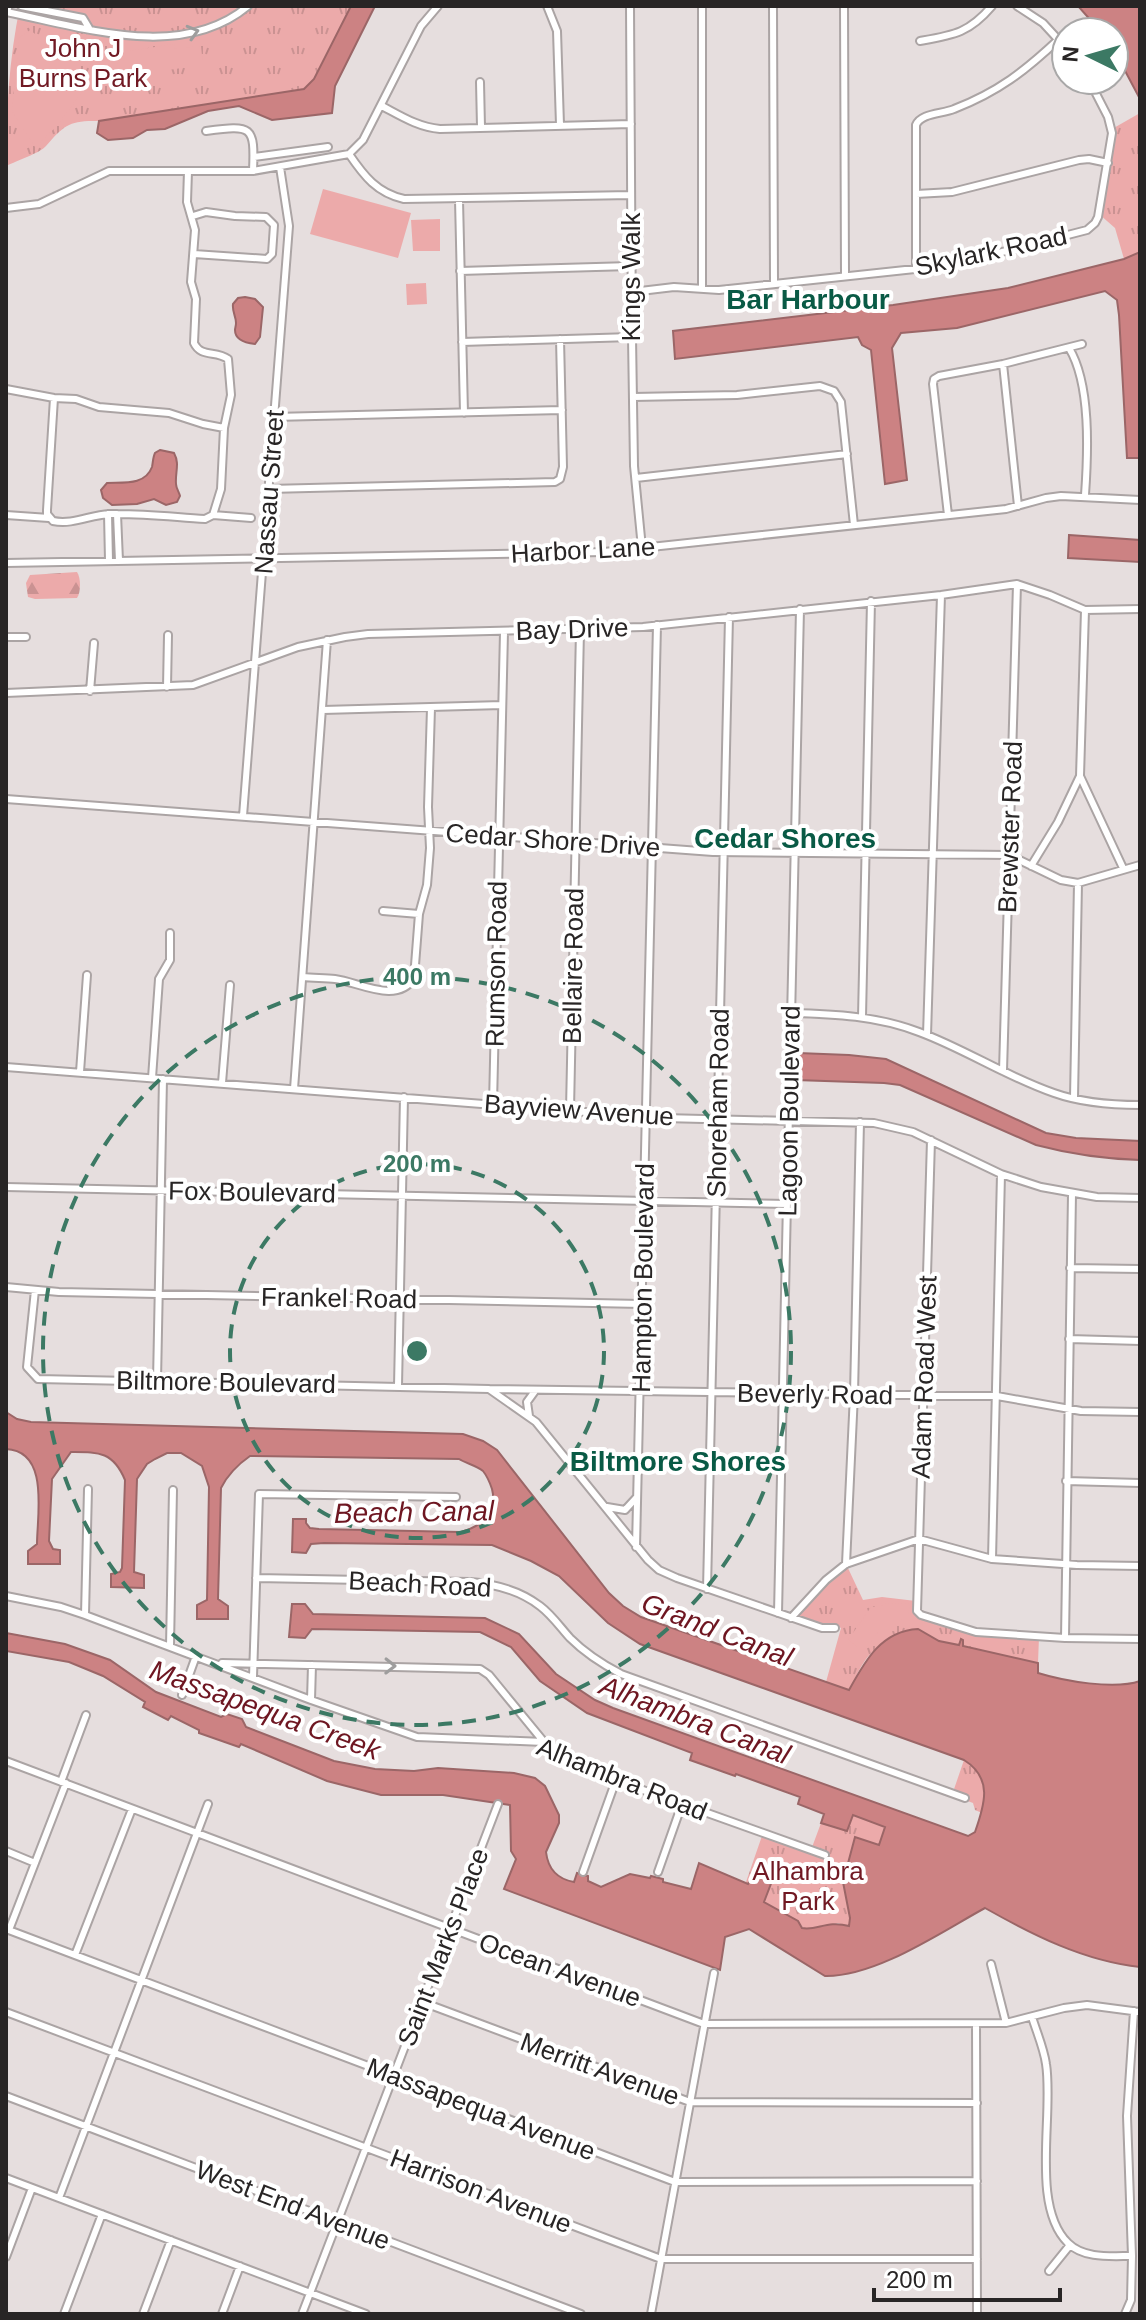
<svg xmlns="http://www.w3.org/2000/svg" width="1146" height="2320" font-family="Arial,sans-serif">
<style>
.forest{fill:url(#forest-firs)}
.park{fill:url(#park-tufts)}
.pitch{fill:#ecaaaa}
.water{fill:#cc8283;stroke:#9b6667;stroke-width:2}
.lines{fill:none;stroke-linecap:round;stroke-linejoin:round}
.street-casing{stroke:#aba4a4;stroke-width:10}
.primary-casing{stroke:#aba4a4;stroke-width:13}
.street{stroke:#fff;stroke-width:6}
.primary{stroke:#fff;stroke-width:9}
.oneway{stroke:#9e9d9d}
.ring{fill:none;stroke:#3c7964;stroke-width:4;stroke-dasharray:14 10}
.labels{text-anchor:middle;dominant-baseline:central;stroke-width:8;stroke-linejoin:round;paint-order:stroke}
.park-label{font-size:26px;fill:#711923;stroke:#fff}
.street-label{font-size:26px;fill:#282525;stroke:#fff}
.neighbourhood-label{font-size:28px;font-weight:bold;fill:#095a45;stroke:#fff}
.water-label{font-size:28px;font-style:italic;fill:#6e1621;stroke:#fff}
.centre{fill:#3c7964;stroke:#fff;stroke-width:4}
.ring-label{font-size:24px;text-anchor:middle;font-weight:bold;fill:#3c7964;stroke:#fff;stroke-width:8;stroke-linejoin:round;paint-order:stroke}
</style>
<defs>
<pattern id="forest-firs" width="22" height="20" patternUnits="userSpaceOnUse" patternTransform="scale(2)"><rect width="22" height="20" fill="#ecaaaa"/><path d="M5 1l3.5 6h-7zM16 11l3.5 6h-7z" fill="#ca9292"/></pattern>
<pattern id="park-tufts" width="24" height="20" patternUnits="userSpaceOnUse" patternTransform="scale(2)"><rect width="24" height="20" fill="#ecaaaa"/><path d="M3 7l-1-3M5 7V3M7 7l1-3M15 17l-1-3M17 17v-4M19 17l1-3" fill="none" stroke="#ca9292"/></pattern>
</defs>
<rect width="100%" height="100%" fill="#e6dede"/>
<path class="forest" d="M77 572C81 578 81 592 77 598L35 599 28 597 26 583 30 575Z"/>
<path class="park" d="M20 6H351L314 79 304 89 99 121C70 120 64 125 46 146 40 153 16 161 6 166 6 112 9 59 20 6Z
M1140 113V252L1124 259 1115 228 1099 214 1112 129Z
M426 283 427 304 407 305 406 284Z
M847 1566 863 1600 882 1597 916 1601 917 1614 975 1632 1039 1637 1038 1663 962 1646 963 1640H961L959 1645 939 1641 919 1629C876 1646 869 1646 850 1690L826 1682 841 1628 837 1626 827 1628 794 1617 833 1574Z
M964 1760C985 1773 987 1789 982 1813L975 1810 973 1803 952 1795Z
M853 1815 885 1827 879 1846 851 1855C836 1885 851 1899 849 1927L838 1923 804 1929 798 1921 764 1902 746 1882 763 1833 811 1850 821 1823 846 1831Z"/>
<path class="pitch" d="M30 30 88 75 90 81 57 126 35 147 12 111 19 38Z
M174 44 175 49 201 46 203 65 119 77 115 49 129 51Z
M323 189 411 213 398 258 310 234Z
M440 219V251H413L411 220Z
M884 1603 910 1604 908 1614 904 1620 897 1617 895 1631 878 1632 871 1642 865 1638 858 1647 848 1640 871 1607 884 1605Z"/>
<path class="water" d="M351 6H375L335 86 332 113 272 120 239 106 208 111 165 129 147 130 133 138 108 140 97 133 99 121 304 89 314 79Z
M1078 6H1140V99L1114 50V32H1101Z
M1140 252V458H1127L1119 315 1117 300 1105 291 957 328 901 333 892 348 907 480 885 484 871 350 862 345 858 337 675 359 673 331 893 305 1008 288 1124 259Z
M245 297 255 299 263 307 260 337 255 344C246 343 235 340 235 330 235 328 236 326 236 323 236 316 232 312 233 304L238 298Z
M160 450 174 453C180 464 175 472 176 484 176 488 179 492 180 496L177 502 166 505 154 499 137 504 112 505 103 498 101 490 107 483C122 482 145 486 152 467 153 462 153 457 155 453Z
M1069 535 1140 540V562L1068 558Z
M798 1053 849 1055 886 1059 1046 1133 1076 1138 1140 1141V1160C1105 1159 1070 1154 1036 1145L900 1085 884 1083 796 1080Z
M6 1412 17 1419 31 1422 463 1434 483 1441 497 1450 609 1593 623 1606 641 1617 849 1690C865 1661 881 1631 918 1629L939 1641 959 1645 961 1639 963 1640V1646L1038 1663V1673C1064 1681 1114 1690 1140 1681V1967C1084 1961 1033 1935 985 1908 941 1932 876 1977 825 1976L749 1929 725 1937 720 1970 504 1889 516 1859 511 1851 510 1805 443 1795H381L327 1781 241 1744 239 1747 199 1733V1730L171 1716 168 1720 143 1707 145 1702 103 1676 69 1662 6 1651V1633L65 1644 110 1660 156 1692 221 1717 227 1714 242 1719 246 1727 334 1761 375 1769 414 1771 438 1768 514 1773 535 1778 545 1786 559 1815V1823L546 1852C548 1869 557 1879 574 1882L577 1873 588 1876V1881L601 1887 630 1874 650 1878 651 1876 663 1879V1882L691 1889 699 1863 748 1884 754 1873 772 1881 764 1902 798 1921 802 1928C817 1931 827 1920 849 1926L850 1918 843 1882 855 1837 879 1845 885 1827 853 1815 847 1831 821 1823 824 1814 798 1804 800 1797 736 1774 735 1776 690 1760 692 1753 587 1713 540 1681 511 1647 480 1632 312 1629 305 1638 289 1637 292 1604H305L313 1614 485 1618 519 1634 556 1674 595 1700 613 1708 968 1836 975 1832C985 1804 993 1778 964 1760L640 1644 608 1623 559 1576 531 1561 492 1545 324 1543 311 1544 306 1553 292 1552 293 1519H306V1523L310 1528 319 1529 461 1532C482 1526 498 1513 492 1489 490 1483 487 1476 483 1471 477 1466 466 1463 459 1459L250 1456C237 1465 228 1474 221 1488L218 1599 228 1606V1619H197V1605L207 1600 209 1487 202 1466 181 1453H167L155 1459 147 1464 137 1479 134 1572 144 1575V1588L111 1587V1574L120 1572 122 1568 125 1480C113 1451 98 1452 71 1452L52 1479 49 1541 53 1549 60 1550V1564H28V1551L37 1544C37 1515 50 1451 6 1449Z"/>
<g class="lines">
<defs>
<path id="street" d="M21 6 83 18 89 28
M547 6 557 31 560 125
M630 6 632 337 634 466 642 548
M702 6V289
M773 6 774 283
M844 6 845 276
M1017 6 1043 23 1066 48
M6 12C82 27 181 62 248 6
M920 41C954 35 969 33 992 6
M480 82 481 127
M382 106C401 116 418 127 440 129L631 124
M206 131C252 125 255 125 253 171
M349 154C364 176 377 193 404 199L631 195
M254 157 328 147
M916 194 952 192 1079 160 1089 159 1108 163
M459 200 464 413
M6 208 39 204 109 171H253L349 154 363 140 421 26 438 6
M193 216 206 212 235 216 266 217 274 225 272 254 267 259 194 254
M916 268V125C921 113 942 114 954 109 998 92 1025 71 1059 39
M460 271 631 266
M632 292 674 287 719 290 952 265 1087 230 1095 223 1098 217 1112 133 1108 117 1089 80
M462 342 632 337
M1069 348C1091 384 1088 453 1085 495
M1003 364 1018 506
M6 389 54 398 76 399 99 407 169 413 203 424 224 428
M633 397 737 395 820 386 834 391 841 402 854 525
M54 398 47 510V514L53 521C73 525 90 515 109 514 141 513 173 517 205 519L213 515 221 489 224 428 231 395 228 359C216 350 201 358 194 343L196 299 191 282 195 230 187 202 188 171
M274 417 562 410
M636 478 847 454
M269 489 555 482 560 479 563 467 560 339
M108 514 109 561
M117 514 119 561
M6 515 49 518
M213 515 251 518
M948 515 933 384 934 379 939 376 1003 364 1082 344
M6 563 604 552 1006 509 1046 498 1061 496 1140 500
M1085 610 1080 776 1123 868
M6 637H26
M167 687 168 635
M90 691 94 643
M6 693 193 685 298 647 345 637 368 634 643 627 941 595 1017 584 1050 595 1085 610 1140 609
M323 710 502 705
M6 799 713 852 1009 855 1061 880 1078 883 1140 865
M243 816 289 226 280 167
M1031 866 1058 822 1080 776
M383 911 419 914
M303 977C313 978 325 978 335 979 359 982 397 1005 414 978L419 914 427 885 430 848 428 807 431 708
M791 1013C835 1014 877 1016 919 1032 965 1049 1007 1077 1054 1093 1082 1103 1111 1105 1140 1105
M862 1017 871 601
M927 1035 941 595
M6 1067 663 1118 874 1123 913 1132 1001 1174 1041 1187 1097 1197 1140 1198
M1003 1071 1017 584
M80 1072 87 975
M152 1078 159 979 170 960V933
M222 1083 230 985
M294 1089 327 640
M1074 1098 1078 883
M493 1104 504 632
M570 1110 580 630
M931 1140 917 1611 921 1615 976 1632 1065 1638 1140 1639
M6 1187 787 1204
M1070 1268 1140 1269
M6 1287 59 1292 642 1304
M35 1290 27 1367 38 1379 489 1389 536 1422 648 1560 659 1570 677 1578 822 1628H835
M1069 1339 1140 1341
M157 1381 163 1079
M398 1386 404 1097
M489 1389 997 1396 1081 1411 1140 1412
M529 1416 527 1402 535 1391
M1066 1481 1140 1483
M607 1507 625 1510 637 1497
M636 1547 657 625
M992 1559 1001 1174
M846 1564 854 1394 860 1122
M256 1578 470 1582C496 1584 519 1590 540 1606 552 1615 560 1627 570 1638 585 1653 602 1664 621 1674L965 1798
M707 1589 729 617
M6 1596 61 1607 85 1615 311 1700 417 1737 544 1742 579 1765 601 1775 825 1855
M778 1613 800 609
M85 1615 88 1489
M791 1618 826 1580 846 1564 919 1539 992 1559 1077 1565 1140 1566
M1065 1638 1072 1194
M170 1646 173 1490
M222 1663 480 1669 489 1675 544 1742
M253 1677 259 1494 456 1497
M182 1695 196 1656
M311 1700 312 1665
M6 1761 704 2024 1006 2023 1064 2008 1087 2005 1140 2012
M61 1782 86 1715
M6 1851 35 1863
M583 1872 616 1780
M658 1872 682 1804
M6 1929 675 2182 977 2181
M9 1930 66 1783
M75 1955 132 1809
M991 1964 1006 2023
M422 2002 690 2102 977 2103
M6 2012 661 2259H977
M1032 2017C1037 2033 1044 2049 1046 2064 1054 2114 1030 2206 1068 2243 1084 2259 1111 2256 1132 2256
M976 2024 977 2314
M6 2096 581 2314
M6 2178 366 2314
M59 2198 208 1804
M6 2257 32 2188
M1049 2271 1070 2245
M64 2314 102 2214
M143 2314 171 2240
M222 2314 240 2266
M302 2314 498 1804
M651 2314 714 1973
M1125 2314 1131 2300 1132 2256 1127 2116 1134 2011"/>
<path id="primary" d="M6 10 7 6"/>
</defs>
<use href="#street" class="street-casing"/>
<use href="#primary" class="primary-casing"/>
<use href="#street" class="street"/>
<use href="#primary" class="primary"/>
</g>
<defs><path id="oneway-chevron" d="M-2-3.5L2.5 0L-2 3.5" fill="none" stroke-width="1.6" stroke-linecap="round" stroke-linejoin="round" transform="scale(2)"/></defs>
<g class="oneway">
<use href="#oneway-chevron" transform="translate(193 32) rotate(-16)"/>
<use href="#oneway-chevron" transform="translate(390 1666) rotate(1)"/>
</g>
<g class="ring">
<circle cx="417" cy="1351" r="187"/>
<circle cx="417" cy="1351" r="374"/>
</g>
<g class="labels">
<g class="park-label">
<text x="83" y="48">John J<tspan x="83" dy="30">Burns Park</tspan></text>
<text x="808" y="1871">Alhambra<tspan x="808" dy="30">Park</tspan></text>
</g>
<g class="street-label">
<text transform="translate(991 251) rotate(-12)">Skylark Road</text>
<text transform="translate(631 277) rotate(-90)">Kings Walk</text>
<text transform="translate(269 492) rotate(-86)">Nassau Street</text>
<text transform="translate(583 550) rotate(-3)">Harbor Lane</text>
<text transform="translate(572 629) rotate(-2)">Bay Drive</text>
<text transform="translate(1010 827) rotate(-88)">Brewster Road</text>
<text transform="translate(553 840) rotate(4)">Cedar Shore Drive</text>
<text transform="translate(496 964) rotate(-89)">Rumson Road</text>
<text transform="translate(573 966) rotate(-89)">Bellaire Road</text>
<text transform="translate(718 1103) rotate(-89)">Shoreham Road</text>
<text transform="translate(579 1110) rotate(4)">Bayview Avenue</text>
<text transform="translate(789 1111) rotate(-89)">Lagoon Boulevard</text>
<text transform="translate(252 1192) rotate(1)">Fox Boulevard</text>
<text transform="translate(643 1278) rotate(-89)">Hampton Boulevard</text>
<text transform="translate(339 1298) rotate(1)">Frankel Road</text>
<text transform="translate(924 1377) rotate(-88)">Adam Road West</text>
<text transform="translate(226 1382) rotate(1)">Biltmore Boulevard</text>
<text transform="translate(815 1394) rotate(1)">Beverly Road</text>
<text transform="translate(420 1584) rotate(3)">Beach Road</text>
<text transform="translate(622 1779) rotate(22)">Alhambra Road</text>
<text transform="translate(443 1947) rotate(-69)">Saint Marks Place</text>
<text transform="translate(560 1970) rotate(20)">Ocean Avenue</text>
<text transform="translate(600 2069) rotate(20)">Merritt Avenue</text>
<text transform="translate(481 2109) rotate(21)">Massapequa Avenue</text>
<text transform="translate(481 2191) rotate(21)">Harrison Avenue</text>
<text transform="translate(293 2205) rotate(21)">West End Avenue</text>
</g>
<g class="neighbourhood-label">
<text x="808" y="299">Bar Harbour</text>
<text x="785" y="838">Cedar Shores</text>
<text x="678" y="1461">Biltmore Shores</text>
</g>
<g class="water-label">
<text transform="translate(414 1512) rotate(-1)">Beach Canal</text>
<text transform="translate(717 1630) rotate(21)">Grand Canal</text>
<text transform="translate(265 1710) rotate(20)">Massapequa Creek</text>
<text transform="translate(695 1720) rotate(21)">Alhambra Canal</text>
</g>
</g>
<circle cx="417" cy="1351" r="12" class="centre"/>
<g class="ring-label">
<text x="417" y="985">400 m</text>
<text x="417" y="1172">200 m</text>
</g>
<rect width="1146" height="2320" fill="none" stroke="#282525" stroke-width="16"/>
<g transform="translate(1090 56) rotate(275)"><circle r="38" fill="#ffffff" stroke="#a9a8a8" stroke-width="2"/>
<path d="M0-6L14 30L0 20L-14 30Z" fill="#3c7964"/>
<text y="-12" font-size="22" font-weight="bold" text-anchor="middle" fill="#282525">N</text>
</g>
<path d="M874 2288v12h186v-12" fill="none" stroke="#282525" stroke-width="4"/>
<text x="886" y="2288" font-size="24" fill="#282525" stroke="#ffffff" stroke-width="6" paint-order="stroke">200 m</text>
</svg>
